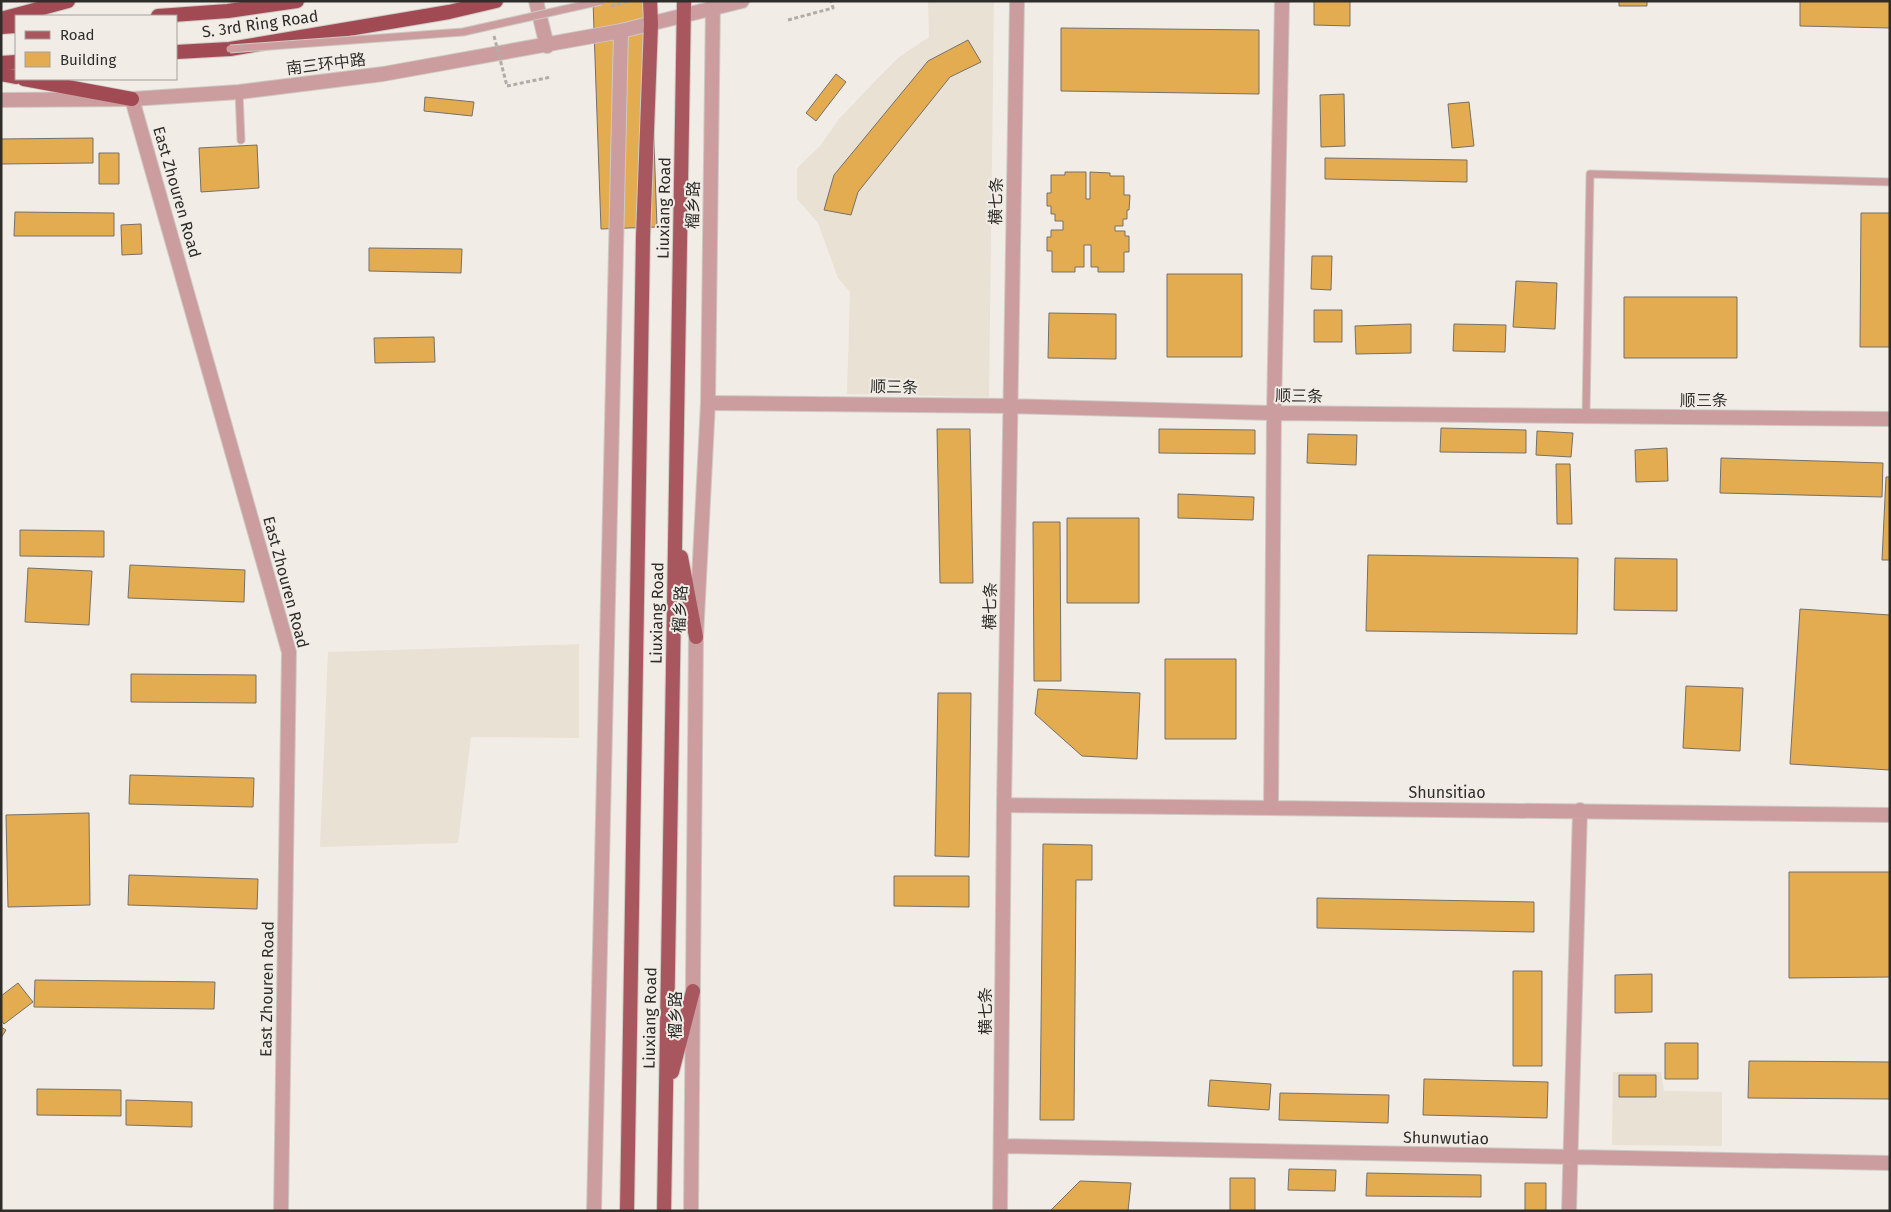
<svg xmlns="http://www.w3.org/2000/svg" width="1891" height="1212" font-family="'Fira Sans','Noto Sans SC',sans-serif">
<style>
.built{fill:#eae1d5}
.building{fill:#e4ac51;stroke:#74706a}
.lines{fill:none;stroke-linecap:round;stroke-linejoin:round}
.service-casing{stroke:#cecac4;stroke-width:9}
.minor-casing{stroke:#cecac4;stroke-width:16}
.tertiary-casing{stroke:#cecac4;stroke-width:16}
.primary-casing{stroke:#cecac4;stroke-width:16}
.trunk-casing{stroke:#cecac4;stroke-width:16}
.path{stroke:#b0aca7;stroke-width:3;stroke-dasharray:4 2.5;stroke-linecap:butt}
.service{stroke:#cc9d9f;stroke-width:7}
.minor{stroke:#cc9d9f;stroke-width:14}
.tertiary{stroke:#cc9d9f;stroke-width:14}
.primary{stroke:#a9575f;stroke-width:14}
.trunk{stroke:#a24a54;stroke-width:14}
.service-bridge-casing{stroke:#cecac4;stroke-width:9;stroke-linecap:butt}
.path-bridge{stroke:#b0aca7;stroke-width:3;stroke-dasharray:4 2.5;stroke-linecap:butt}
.service-bridge{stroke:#cc9d9f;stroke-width:7}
.labels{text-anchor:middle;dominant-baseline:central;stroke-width:4;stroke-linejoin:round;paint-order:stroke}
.street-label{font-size:16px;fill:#2e2d2a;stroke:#f1ece6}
</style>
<rect width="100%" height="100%" fill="#f1ece6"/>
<path class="built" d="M928 1H994L989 397 847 394 850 292 838 278 818 223 797 199V168L820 146 839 119 874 82 899 57 929 37Z
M579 644V738L471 737 458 843 320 847 328 652Z
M1613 1072H1661L1664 1091 1722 1092V1146L1612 1145Z"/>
<path class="building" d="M593 1H649L657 227 601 229Z
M1314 1H1350V26L1314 25Z
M1619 1H1647V6H1619Z
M1800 1H1890V28L1800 26Z
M1061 28 1259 30V94L1061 91Z
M968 40 981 62 950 77 858 192 851 215 824 210 834 175 928 61Z
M836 74 846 82 816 121 806 113Z
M1344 94 1345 146 1321 147 1320 95Z
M425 97 474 102 472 116 424 111Z
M1469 102 1474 146 1452 148 1448 104Z
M93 138V163L1 164V139Z
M257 145 259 188 201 192 199 148Z
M99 153H119V184H99Z
M1325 158 1467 160V182L1325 179Z
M1065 172H1086V199H1090V172L1110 173V176H1124V195H1130L1129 210H1127V219H1123V226H1115V231H1125V236H1129V252H1124V272H1098V267H1091V245H1084V267H1075V272H1052V251H1047V237H1051V230H1063V221H1055V214H1051V206H1047V193H1051V175H1065Z
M15 212 114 213V236H14Z
M1861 213H1890V347H1860Z
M141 224 142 254 122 255 121 225Z
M369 248 462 249 461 273 369 271Z
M1312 256H1332L1331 290 1311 289Z
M1167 274H1242V357H1167Z
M1516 281 1557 283 1555 329 1513 327Z
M1624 297H1737V358H1624Z
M1314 310H1342V342H1314Z
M1049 313 1116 314V359L1048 358Z
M1411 324V353L1356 354 1355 326Z
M1454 324 1506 325 1505 352 1453 351Z
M434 337 435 362 375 363 374 338Z
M1441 428 1526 430V453L1440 452Z
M937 429H970L973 583H940Z
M1159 429 1255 430V454L1159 453Z
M1537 431 1573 433 1571 457 1536 455Z
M1308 434 1357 435 1356 465 1307 463Z
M1667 448 1668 481 1636 482 1635 450Z
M1721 458 1883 463 1882 497 1720 493Z
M1556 464H1570L1572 524H1557Z
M1886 477H1890V560H1882Z
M1178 494 1254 497 1253 520 1178 518Z
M1067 518H1139V603H1067Z
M1033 522H1060L1061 681H1034Z
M20 530 104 531V557L20 556Z
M1368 555 1578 558 1577 634 1366 631Z
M1615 558 1677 559V611L1614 610Z
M130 565 245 570 244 602 128 598Z
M28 568 92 571 89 625 25 622Z
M1800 609 1890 615V770L1790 764Z
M1165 659H1236V739H1165Z
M131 674 256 675V703L131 702Z
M1686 686 1743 688 1740 751 1683 748Z
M1038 689 1140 693 1137 759 1082 756 1035 714Z
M938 693H971L969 857 935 856Z
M130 775 254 778 253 807 129 804Z
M89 813 90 905 8 907 6 815Z
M1043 844 1092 845V880H1076L1074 1120H1040Z
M1789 872H1890V977L1789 978Z
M129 875 258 879 257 909 128 905Z
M894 876H969V907L894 906Z
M1317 898 1534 902V932L1317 928Z
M1513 971H1542V1066H1513Z
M1652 974V1012L1615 1013V975Z
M35 980 215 982 214 1009 34 1007Z
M18 983 33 1002 4 1024 1 1020V996Z
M1 1027 6 1030 1 1038Z
M1665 1043H1698V1079H1665Z
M1749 1061 1890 1062V1099L1748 1098Z
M1619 1075H1656V1097H1619Z
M1424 1079 1548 1082 1547 1118 1423 1115Z
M1210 1080 1271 1084 1269 1110 1208 1106Z
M37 1089 121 1090V1116L37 1115Z
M1280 1093 1389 1095 1388 1123 1279 1120Z
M126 1100 192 1102V1127L126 1125Z
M1289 1169 1336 1170 1335 1191 1288 1190Z
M1367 1173 1481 1175V1197L1366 1196Z
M1230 1178H1255V1211H1230Z
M1080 1181 1131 1183 1128 1211H1050Z
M1525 1183H1546V1211H1525Z"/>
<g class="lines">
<defs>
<path id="service" d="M239 92 241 140
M1586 416 1590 174 1890 182"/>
<path id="minor" d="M132 99 289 652 281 1211
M708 403 1011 406 1274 413 1890 419
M1004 805 1890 815
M1271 808 1274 413 1282 1
M1001 1146 1890 1163
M1000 1211 1004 805 1017 1
M1569 1211 1580 810"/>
<path id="tertiary" d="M536 1 547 46
M1 100 132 99 239 92 383 74 621 31 742 1
M594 1211 621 31
M691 1211 696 637 708 403 713 1"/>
<path id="primary" d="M681 557 696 637
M672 1072 693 991
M627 1211 643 237 651 24 650 1
M664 1211 684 1"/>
<path id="trunk" d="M158 16 228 11 297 1
M1 19 68 1
M1 27 16 26
M176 52 230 49 449 12 496 1
M1 63 16 62
M1 74 16 77
M24 79 132 99"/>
</defs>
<use href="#service" class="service-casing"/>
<use href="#minor" class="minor-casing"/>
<use href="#tertiary" class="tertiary-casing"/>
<use href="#primary" class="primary-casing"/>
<use href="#trunk" class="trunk-casing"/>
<path class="path" d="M788 20 833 8 831 1
M507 86 551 77"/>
<use href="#service" class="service"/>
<use href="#minor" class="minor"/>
<use href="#tertiary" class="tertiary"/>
<use href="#primary" class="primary"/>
<use href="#trunk" class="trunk"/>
<defs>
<path id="service-bridge" d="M230 49 463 32 601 1"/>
</defs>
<use href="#service-bridge" class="service-bridge-casing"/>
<path class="path-bridge" d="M611 6 630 1
M494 36 507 86"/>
<use href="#service-bridge" class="service-bridge"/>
</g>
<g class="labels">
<g class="street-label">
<text transform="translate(260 24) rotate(-8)">S. 3rd Ring Road</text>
<text transform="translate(326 64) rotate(-7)">南三环中路</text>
<text transform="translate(177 192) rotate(74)">East Zhouren Road</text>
<text transform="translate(996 201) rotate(-89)">横七条</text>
<text transform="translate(693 205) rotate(-89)">榴乡路</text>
<text transform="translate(664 208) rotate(-89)">Liuxiang Road</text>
<text transform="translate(894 387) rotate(1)">顺三条</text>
<text transform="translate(1299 396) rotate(1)">顺三条</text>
<text x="1704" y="400">顺三条</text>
<text transform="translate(286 582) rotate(75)">East Zhouren Road</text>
<text transform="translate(990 606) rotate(-89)">横七条</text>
<text transform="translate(680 609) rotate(-87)">榴乡路</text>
<text transform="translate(657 613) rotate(-89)">Liuxiang Road</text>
<text x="1447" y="792">Shunsitiao</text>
<text transform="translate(267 989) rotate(-89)">East Zhouren Road</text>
<text transform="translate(985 1011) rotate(-90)">横七条</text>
<text transform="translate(675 1015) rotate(-90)">榴乡路</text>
<text transform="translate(650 1018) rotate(-89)">Liuxiang Road</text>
<text transform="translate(1446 1138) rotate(1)">Shunwutiao</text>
</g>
</g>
<rect width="1891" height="1212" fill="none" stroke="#2e2d2a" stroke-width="5"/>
<rect x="15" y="15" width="162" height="65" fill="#f1ece6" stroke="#a3a09b"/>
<rect x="25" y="31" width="25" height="8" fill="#a9575f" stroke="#a3a09b"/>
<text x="60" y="40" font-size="15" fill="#2e2d2a">Road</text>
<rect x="25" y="52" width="25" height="15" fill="#e4ac51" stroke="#a3a09b"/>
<text x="60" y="65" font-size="15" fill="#2e2d2a">Building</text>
</svg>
